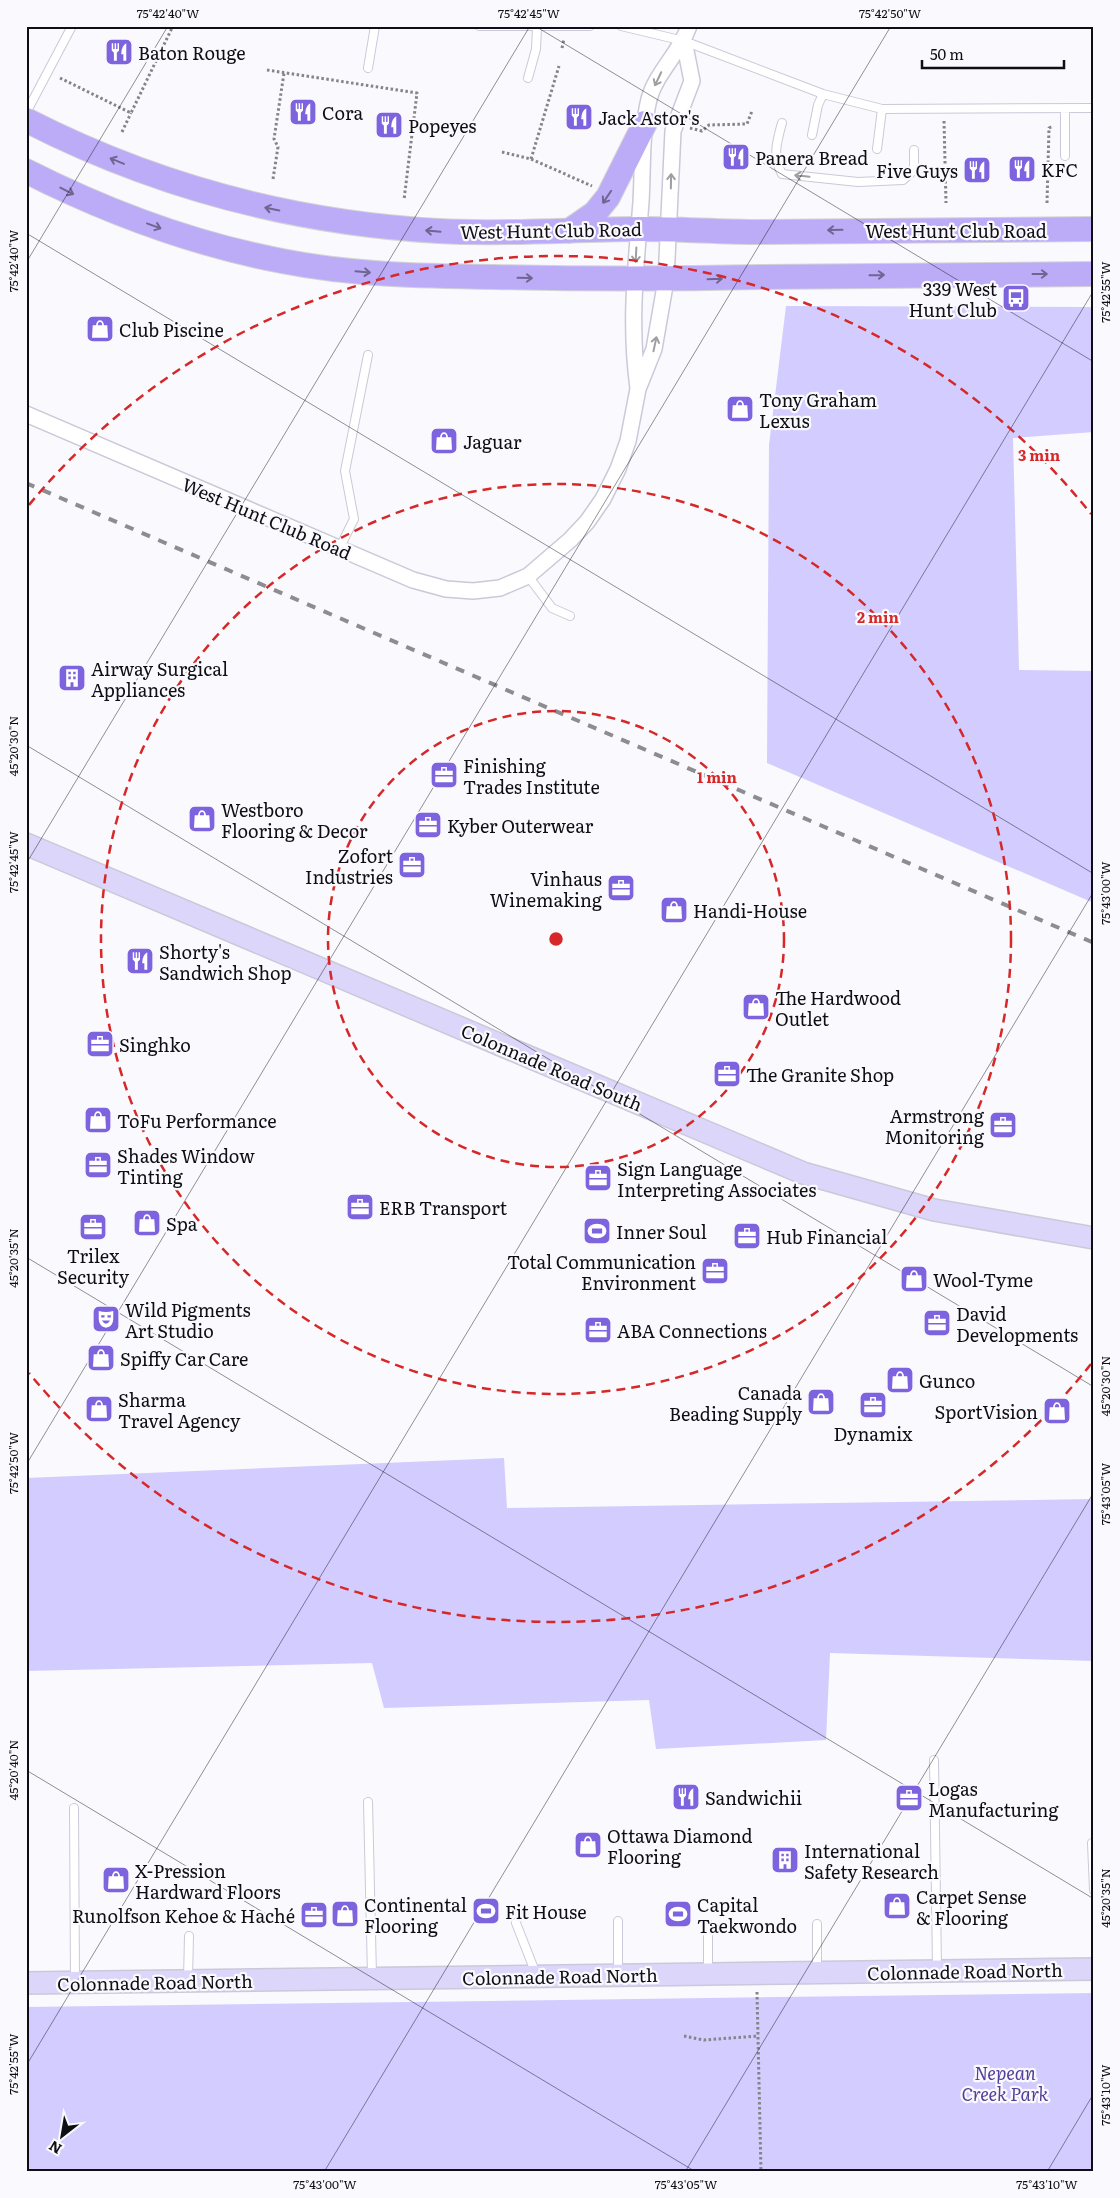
<svg xmlns="http://www.w3.org/2000/svg" width="1120" height="2198" font-family="Literata,serif">
<style>
.green{fill:#d2ccff}
.lines{fill:none;stroke-linecap:round;stroke-linejoin:round}
.lane-casing{stroke:#cac9d9;stroke-width:10}
.street-casing{stroke:#cac9d9;stroke-width:18}
.secondary-casing{stroke:#cac9d9;stroke-width:24}
.primary-casing{stroke:#d4d4d5;stroke-width:26}
.path{stroke:#858489;stroke-width:3;stroke-dasharray:2.5 2.5;stroke-linecap:butt}
.lane{stroke:#fff;stroke-width:8}
.street{stroke:#fff;stroke-width:15}
.secondary{stroke:#ddd6fb;stroke-width:21}
.primary{stroke:#bcacf7;stroke-width:24}
.rail{stroke:#8d8c91;stroke-width:4;stroke-dasharray:9 9;stroke-linecap:butt}
.oneway{stroke:#9f9fa1}
.oneway2{stroke:#6e6591}
.ticks{fill:none;stroke:#0f0e14;stroke-width:1;stroke-opacity:0.45}
.ring{fill:none;stroke:#d62828;stroke-width:2.5;stroke-dasharray:9 6}
.labels{text-anchor:middle;dominant-baseline:central;stroke-width:4.5;stroke-linejoin:round;paint-order:stroke}
.poi-label{font-size:18px;fill:#0f0e14;stroke:#faf9fd;text-anchor:start}
.street-label{font-size:18px;fill:#0f0e14;stroke:#faf9fd}
.park-label{font-size:18px;font-style:italic;fill:#533e99;stroke:#faf9fd}
.centre{fill:#d62828;stroke:#faf9fd;stroke-width:2.5}
.ring-label{font-size:15px;text-anchor:middle;font-weight:bold;fill:#d62828;stroke:#faf9fd;stroke-width:4.5;stroke-linejoin:round;paint-order:stroke}
.neatline{fill:none;stroke:#0f0e14;stroke-width:2}
.ticks-label{font-size:12px;text-anchor:middle;fill:#0f0e14}
</style>
<rect width="100%" height="100%" fill="#faf9fd"/>
<path class="green" d="M786 306 1094 307V432L1013 438 1019 670 1094 671V903L767 763 769 445Z
M504 1458 507 1508 1094 1499V1661L830 1653 826 1740 656 1749 649 1700 384 1708 372 1663 26 1671V1478Z
M1094 1993V2172H26V2007Z"/>
<g class="lines">
<defs>
<path id="lane" d="M479 26H590
M621 26 684 41 823 94 882 109 1094 108
M368 68 375 26
M528 78 536 49 537 27
M1065 108V156
M26 113 72 26
M782 123C777 141 772 156 782 174L858 182 903 180 914 170V150
M812 135 818 105 823 94
M877 149 882 109
M339 549 354 519 345 471 368 355
M528 576 552 608 570 616
M934 1760 937 1969
M368 1802 372 1976
M74 1808 75 1981
M1092 1843 1094 1890
M516 1923 536 1974
M817 1970V1924
M708 1972V1924
M618 1973V1921
M188 1979 189 1936"/>
<path id="street" d="M638 388C629 323 636 266 641 202 643 168 641 133 649 99 657 71 680 53 689 26
M26 414 413 580 446 589 473 591 500 588 528 576 570 540 587 522 603 499 618 469 628 441 638 389 654 349 666 280 673 131 692 81 684 41"/>
<path id="secondary" d="M26 844 803 1173 934 1210 1094 1238
M26 1983 1094 1969"/>
<path id="primary" d="M26 120C155 186 295 223 439 231 506 235 574 229 641 229 681 229 721 232 761 232 872 232 983 229 1094 229
M26 171C107 212 193 244 282 261 352 275 423 276 494 277 583 279 672 279 761 277 872 275 983 274 1094 274
M569 231 595 213 608 197 645 123"/>
</defs>
<use href="#lane" class="lane-casing"/>
<use href="#street" class="street-casing"/>
<use href="#secondary" class="secondary-casing"/>
<use href="#primary" class="primary-casing"/>
<path class="path" d="M562 48 564 39
M267 70 417 93 404 200
M60 78 131 113 173 26
M944 121 946 203
M690 128 702 131 709 125 747 124 752 111
M122 132 131 113
M502 152 531 159 592 186
M531 159 559 66
M273 179 278 147 274 139 284 73
M1047 203 1049 128 1053 126
M757 1992 761 2172
M684 2036 704 2040 758 2036"/>
<use href="#lane" class="lane"/>
<use href="#street" class="street"/>
<use href="#secondary" class="secondary"/>
<use href="#primary" class="primary"/>
<path class="rail" d="M26 483 1094 943"/>
</g>
<defs><path id="oneway-shaft" d="M-6 0H5M1.5-3L5.5 0L1.5 3" fill="none" stroke-width="1.6" stroke-linecap="round" stroke-linejoin="round" transform="scale(1.25)"/></defs>
<g class="oneway">
<use href="#oneway-shaft" transform="translate(658 79) rotate(115)"/>
<use href="#oneway-shaft" transform="translate(802 176) rotate(-174)"/>
<use href="#oneway-shaft" transform="translate(671 181) rotate(-89)"/>
<use href="#oneway-shaft" transform="translate(636 255) rotate(93)"/>
<use href="#oneway-shaft" transform="translate(655 344) rotate(-78)"/>
</g>
<g class="oneway2">
<use href="#oneway-shaft" transform="translate(117 161) rotate(-158)"/>
<use href="#oneway-shaft" transform="translate(67 191) rotate(27)"/>
<use href="#oneway-shaft" transform="translate(607 197) rotate(124)"/>
<use href="#oneway-shaft" transform="translate(272 209) rotate(-168)"/>
<use href="#oneway-shaft" transform="translate(154 226) rotate(20)"/>
<use href="#oneway-shaft" transform="translate(835 230) rotate(179)"/>
<use href="#oneway-shaft" transform="translate(433 231) rotate(-175)"/>
<use href="#oneway-shaft" transform="translate(363 272) rotate(5)"/>
<use href="#oneway-shaft" transform="translate(1040 274)"/>
<use href="#oneway-shaft" transform="translate(877 275) rotate(-1)"/>
<use href="#oneway-shaft" transform="translate(525 278) rotate(1)"/>
<use href="#oneway-shaft" transform="translate(715 279) rotate(-2)"/>
</g>
<path class="ticks" d="M535 26 1094 362M26 233 1094 874M26 263 168 26M26 745 1094 1387M26 864 530 26M26 1257 1094 1899M26 1465 891 26M26 1770 696 2172M26 2066 1094 290M324 2172 1094 891M685 2172 1094 1492M1047 2172 1094 2093"/>
<g class="ring">
<circle cx="556" cy="939" r="228"/>
<circle cx="556" cy="939" r="455"/>
<path d="M1091 1364A683 683 0 0 1 29 1373M29 505A683 683 0 0 1 1091 514"/>
</g>
<defs>
<symbol id="restaurant-square" viewBox="-11 -11 22 22"><rect x="-9" y="-9" width="18" height="18" rx="4" fill="#7e63de" stroke="#faf9fd"/><path d="M-5-6h1v4h1v-4h1v4h1v-4h1v5L-1.5 .5V6h-2V.5L-5-1ZM5-6V6H3V1.5H1.5Q1.5-4 5-6Z" fill="#fff"/></symbol>
<symbol id="bus-square" viewBox="-11 -11 22 22"><rect x="-9" y="-9" width="18" height="18" rx="4" fill="#7e63de" stroke="#faf9fd"/><path d="M-5-6H5V4H4V6H2V4H-2V6H-4V4H-5ZM-3.5-4V0h7V-4ZM-3.5 1.2v1.5H-2V1.2ZM2 1.2v1.5H3.5V1.2Z" fill="#fff"/></symbol>
<symbol id="shop-square" viewBox="-11 -11 22 22"><rect x="-9" y="-9" width="18" height="18" rx="4" fill="#7e63de" stroke="#faf9fd"/><path d="M-5-2.5h2.3a2.7 3.5 0 0 1 5.4 0H5L5.5 6h-11ZM-1.5-2.5h3a1.5 2.3 0 0 0-3 0Z" fill="#fff"/></symbol>
<symbol id="building-square" viewBox="-11 -11 22 22"><rect x="-9" y="-9" width="18" height="18" rx="4" fill="#7e63de" stroke="#faf9fd"/><path d="M-4-6H4V6H1V3H-1V6H-4ZM-2.5-4.3h1.7v1.8h-1.7ZM.8-4.3h1.7v1.8H.8ZM-2.5-1h1.7V.8h-1.7ZM.8-1h1.7V.8H.8Z" fill="#fff"/></symbol>
<symbol id="office-square" viewBox="-11 -11 22 22"><rect x="-9" y="-9" width="18" height="18" rx="4" fill="#7e63de" stroke="#faf9fd"/><path d="M-6-3h4V-5.5h4V-3h4V5H-6ZM-1-4.5V-3h2v-1.5ZM-6 0V1H6V0Z" fill="#fff"/></symbol>
<symbol id="stadium-square" viewBox="-11 -11 22 22"><rect x="-9" y="-9" width="18" height="18" rx="4" fill="#7e63de" stroke="#faf9fd"/><path d="M0-5a6.5 5 0 1 0 0 10a6.5 5 0 1 0 0-10ZM-3.5-1.8h7v3.6h-7Z" fill="#fff"/></symbol>
<symbol id="theatre-square" viewBox="-11 -11 22 22"><rect x="-9" y="-9" width="18" height="18" rx="4" fill="#7e63de" stroke="#faf9fd"/><path d="M-5-5.5Q0-4 5-5.5V0Q5 5 0 6Q-5 5-5 0ZM-3.3-2.5H-1v1.5H-3.3ZM1-2.5H3.3v1.5H1ZM-2.8 1Q0 5.5 2.8 1Z" fill="#fff"/></symbol>
</defs>
<g fill-rule="evenodd">
<use href="#restaurant-square" x="103" y="36" width="32" height="32"/>
<use href="#restaurant-square" x="287" y="96" width="32" height="32"/>
<use href="#restaurant-square" x="563" y="101" width="32" height="32"/>
<use href="#restaurant-square" x="373" y="109" width="32" height="32"/>
<use href="#restaurant-square" x="720" y="141" width="32" height="32"/>
<use href="#restaurant-square" x="1006" y="153" width="32" height="32"/>
<use href="#restaurant-square" x="961" y="154" width="32" height="32"/>
<use href="#bus-square" x="1000" y="282" width="32" height="32"/>
<use href="#shop-square" x="84" y="313" width="32" height="32"/>
<use href="#shop-square" x="724" y="393" width="32" height="32"/>
<use href="#shop-square" x="428" y="425" width="32" height="32"/>
<use href="#building-square" x="56" y="662" width="32" height="32"/>
<use href="#office-square" x="428" y="759" width="32" height="32"/>
<use href="#shop-square" x="186" y="803" width="32" height="32"/>
<use href="#office-square" x="412" y="809" width="32" height="32"/>
<use href="#office-square" x="396" y="849" width="32" height="32"/>
<use href="#office-square" x="605" y="872" width="32" height="32"/>
<use href="#shop-square" x="658" y="894" width="32" height="32"/>
<use href="#restaurant-square" x="124" y="945" width="32" height="32"/>
<use href="#shop-square" x="740" y="991" width="32" height="32"/>
<use href="#office-square" x="84" y="1028" width="32" height="32"/>
<use href="#office-square" x="711" y="1058" width="32" height="32"/>
<use href="#shop-square" x="82" y="1104" width="32" height="32"/>
<use href="#office-square" x="987" y="1109" width="32" height="32"/>
<use href="#office-square" x="82" y="1149" width="32" height="32"/>
<use href="#office-square" x="582" y="1162" width="32" height="32"/>
<use href="#office-square" x="344" y="1191" width="32" height="32"/>
<use href="#shop-square" x="131" y="1207" width="32" height="32"/>
<use href="#office-square" x="77" y="1211" width="32" height="32"/>
<use href="#stadium-square" x="581" y="1215" width="32" height="32"/>
<use href="#office-square" x="731" y="1220" width="32" height="32"/>
<use href="#office-square" x="699" y="1255" width="32" height="32"/>
<use href="#shop-square" x="898" y="1263" width="32" height="32"/>
<use href="#theatre-square" x="90" y="1303" width="32" height="32"/>
<use href="#office-square" x="921" y="1307" width="32" height="32"/>
<use href="#office-square" x="582" y="1314" width="32" height="32"/>
<use href="#shop-square" x="85" y="1342" width="32" height="32"/>
<use href="#shop-square" x="884" y="1364" width="32" height="32"/>
<use href="#shop-square" x="805" y="1386" width="32" height="32"/>
<use href="#office-square" x="857" y="1389" width="32" height="32"/>
<use href="#shop-square" x="83" y="1393" width="32" height="32"/>
<use href="#shop-square" x="1041" y="1395" width="32" height="32"/>
<use href="#restaurant-square" x="670" y="1781" width="32" height="32"/>
<use href="#office-square" x="893" y="1782" width="32" height="32"/>
<use href="#shop-square" x="572" y="1829" width="32" height="32"/>
<use href="#building-square" x="769" y="1844" width="32" height="32"/>
<use href="#shop-square" x="100" y="1864" width="32" height="32"/>
<use href="#shop-square" x="881" y="1890" width="32" height="32"/>
<use href="#stadium-square" x="470" y="1895" width="32" height="32"/>
<use href="#shop-square" x="329" y="1898" width="32" height="32"/>
<use href="#stadium-square" x="662" y="1898" width="32" height="32"/>
<use href="#office-square" x="298" y="1899" width="32" height="32"/>
</g>
<g class="labels">
<g class="poi-label">
<text x="138" y="52">Baton Rouge</text>
<text x="322" y="112">Cora</text>
<text x="598" y="117">Jack Astor's</text>
<text x="408" y="125">Popeyes</text>
<text x="755" y="157">Panera Bread</text>
<text x="1041" y="169">KFC</text>
<text x="958" y="170" text-anchor="end">Five Guys</text>
<text x="997" y="288" text-anchor="end">339 West<tspan x="997" dy="21">Hunt Club</tspan></text>
<text x="119" y="329">Club Piscine</text>
<text x="759" y="399">Tony Graham<tspan x="759" dy="21">Lexus</tspan></text>
<text x="463" y="441">Jaguar</text>
<text x="91" y="668">Airway Surgical<tspan x="91" dy="21">Appliances</tspan></text>
<text x="463" y="765">Finishing<tspan x="463" dy="21">Trades Institute</tspan></text>
<text x="221" y="809">Westboro<tspan x="221" dy="21">Flooring &amp; Decor</tspan></text>
<text x="447" y="825">Kyber Outerwear</text>
<text x="393" y="855" text-anchor="end">Zofort<tspan x="393" dy="21">Industries</tspan></text>
<text x="602" y="878" text-anchor="end">Vinhaus<tspan x="602" dy="21">Winemaking</tspan></text>
<text x="693" y="910">Handi-House</text>
<text x="159" y="951">Shorty's<tspan x="159" dy="21">Sandwich Shop</tspan></text>
<text x="775" y="997">The Hardwood<tspan x="775" dy="21">Outlet</tspan></text>
<text x="119" y="1044">Singhko</text>
<text x="746" y="1074">The Granite Shop</text>
<text x="984" y="1115" text-anchor="end">Armstrong<tspan x="984" dy="21">Monitoring</tspan></text>
<text x="117" y="1120">ToFu Performance</text>
<text x="117" y="1155">Shades Window<tspan x="117" dy="21">Tinting</tspan></text>
<text x="617" y="1168">Sign Language<tspan x="617" dy="21">Interpreting Associates</tspan></text>
<text x="379" y="1207">ERB Transport</text>
<text x="166" y="1223">Spa</text>
<text x="616" y="1231">Inner Soul</text>
<text x="766" y="1236">Hub Financial</text>
<text x="93" y="1255" text-anchor="middle">Trilex<tspan x="93" dy="21">Security</tspan></text>
<text x="696" y="1261" text-anchor="end">Total Communication<tspan x="696" dy="21">Environment</tspan></text>
<text x="933" y="1279">Wool-Tyme</text>
<text x="125" y="1309">Wild Pigments<tspan x="125" dy="21">Art Studio</tspan></text>
<text x="956" y="1313">David<tspan x="956" dy="21">Developments</tspan></text>
<text x="617" y="1330">ABA Connections</text>
<text x="120" y="1358">Spiffy Car Care</text>
<text x="919" y="1380">Gunco</text>
<text x="802" y="1392" text-anchor="end">Canada<tspan x="802" dy="21">Beading Supply</tspan></text>
<text x="118" y="1399">Sharma<tspan x="118" dy="21">Travel Agency</tspan></text>
<text x="1038" y="1411" text-anchor="end">SportVision</text>
<text x="873" y="1433" text-anchor="middle">Dynamix</text>
<text x="928" y="1788">Logas<tspan x="928" dy="21">Manufacturing</tspan></text>
<text x="705" y="1797">Sandwichii</text>
<text x="607" y="1835">Ottawa Diamond<tspan x="607" dy="21">Flooring</tspan></text>
<text x="804" y="1850">International<tspan x="804" dy="21">Safety Research</tspan></text>
<text x="135" y="1870">X-Pression<tspan x="135" dy="21">Hardward Floors</tspan></text>
<text x="916" y="1896">Carpet Sense<tspan x="916" dy="21">&amp; Flooring</tspan></text>
<text x="364" y="1904">Continental<tspan x="364" dy="21">Flooring</tspan></text>
<text x="697" y="1904">Capital<tspan x="697" dy="21">Taekwondo</tspan></text>
<text x="505" y="1911">Fit House</text>
<text x="295" y="1915" text-anchor="end">Runolfson Kehoe &amp; Haché</text>
</g>
<g class="street-label">
<text transform="translate(551 230) rotate(-1)">West Hunt Club Road</text>
<text x="956" y="230">West Hunt Club Road</text>
<text transform="translate(267 518) rotate(23)">West Hunt Club Road</text>
<text transform="translate(552 1067) rotate(23)">Colonnade Road South</text>
<text transform="translate(965 1971) rotate(-1)">Colonnade Road North</text>
<text transform="translate(560 1976) rotate(-1)">Colonnade Road North</text>
<text transform="translate(155 1982) rotate(-1)">Colonnade Road North</text>
</g>
<g class="park-label">
<text x="1005" y="2072">Nepean<tspan x="1005" dy="21">Creek Park</tspan></text>
</g>
</g>
<circle cx="556" cy="939" r="8" class="centre"/>
<g class="ring-label">
<text x="1039" y="461">3 min</text>
<text x="878" y="623">2 min</text>
<text x="717" y="783">1 min</text>
</g>
<rect width="1120" height="2198" fill="none" stroke="#faf9fd" stroke-width="55"/>
<g transform="translate(62 2136) rotate(211)" stroke="#faf9fd" stroke-width="4" paint-order="stroke">
<path d="M0-4L9 19L0 12L-9 19Z" fill="#0f0e14"/>
<text y="-8" font-size="14" font-weight="bold" text-anchor="middle" fill="#0f0e14">N</text>
</g>
<path d="M922 60v8h142v-8" fill="none" stroke="#0f0e14" stroke-width="2.5"/>
<text x="930" y="60" font-size="15" fill="#0f0e14" stroke="#faf9fd" stroke-width="4" paint-order="stroke">50 m</text>
<rect x="28" y="28" width="1064" height="2142" class="neatline"/>
<g class="ticks-label">
<text x="168" y="18">75°42'40"W</text>
<text x="529" y="18">75°42'45"W</text>
<text x="890" y="18">75°42'50"W</text>
<text transform="translate(14 261) rotate(-90)" y="4">75°42'40"W</text>
<text transform="translate(1106 292) rotate(-90)" y="4">75°42'55"W</text>
<text transform="translate(14 746) rotate(-90)" y="4">45°20'30"N</text>
<text transform="translate(14 862) rotate(-90)" y="4">75°42'45"W</text>
<text transform="translate(1106 893) rotate(-90)" y="4">75°43'00"W</text>
<text transform="translate(14 1258) rotate(-90)" y="4">45°20'35"N</text>
<text transform="translate(1106 1386) rotate(-90)" y="4">45°20'30"N</text>
<text transform="translate(14 1463) rotate(-90)" y="4">75°42'50"W</text>
<text transform="translate(1106 1494) rotate(-90)" y="4">75°43'05"W</text>
<text transform="translate(14 1770) rotate(-90)" y="4">45°20'40"N</text>
<text transform="translate(1106 1898) rotate(-90)" y="4">45°20'35"N</text>
<text transform="translate(14 2064) rotate(-90)" y="4">75°42'55"W</text>
<text transform="translate(1106 2095) rotate(-90)" y="4">75°43'10"W</text>
<text x="325" y="2189">75°43'00"W</text>
<text x="686" y="2189">75°43'05"W</text>
<text x="1047" y="2189">75°43'10"W</text>
</g>
</svg>
